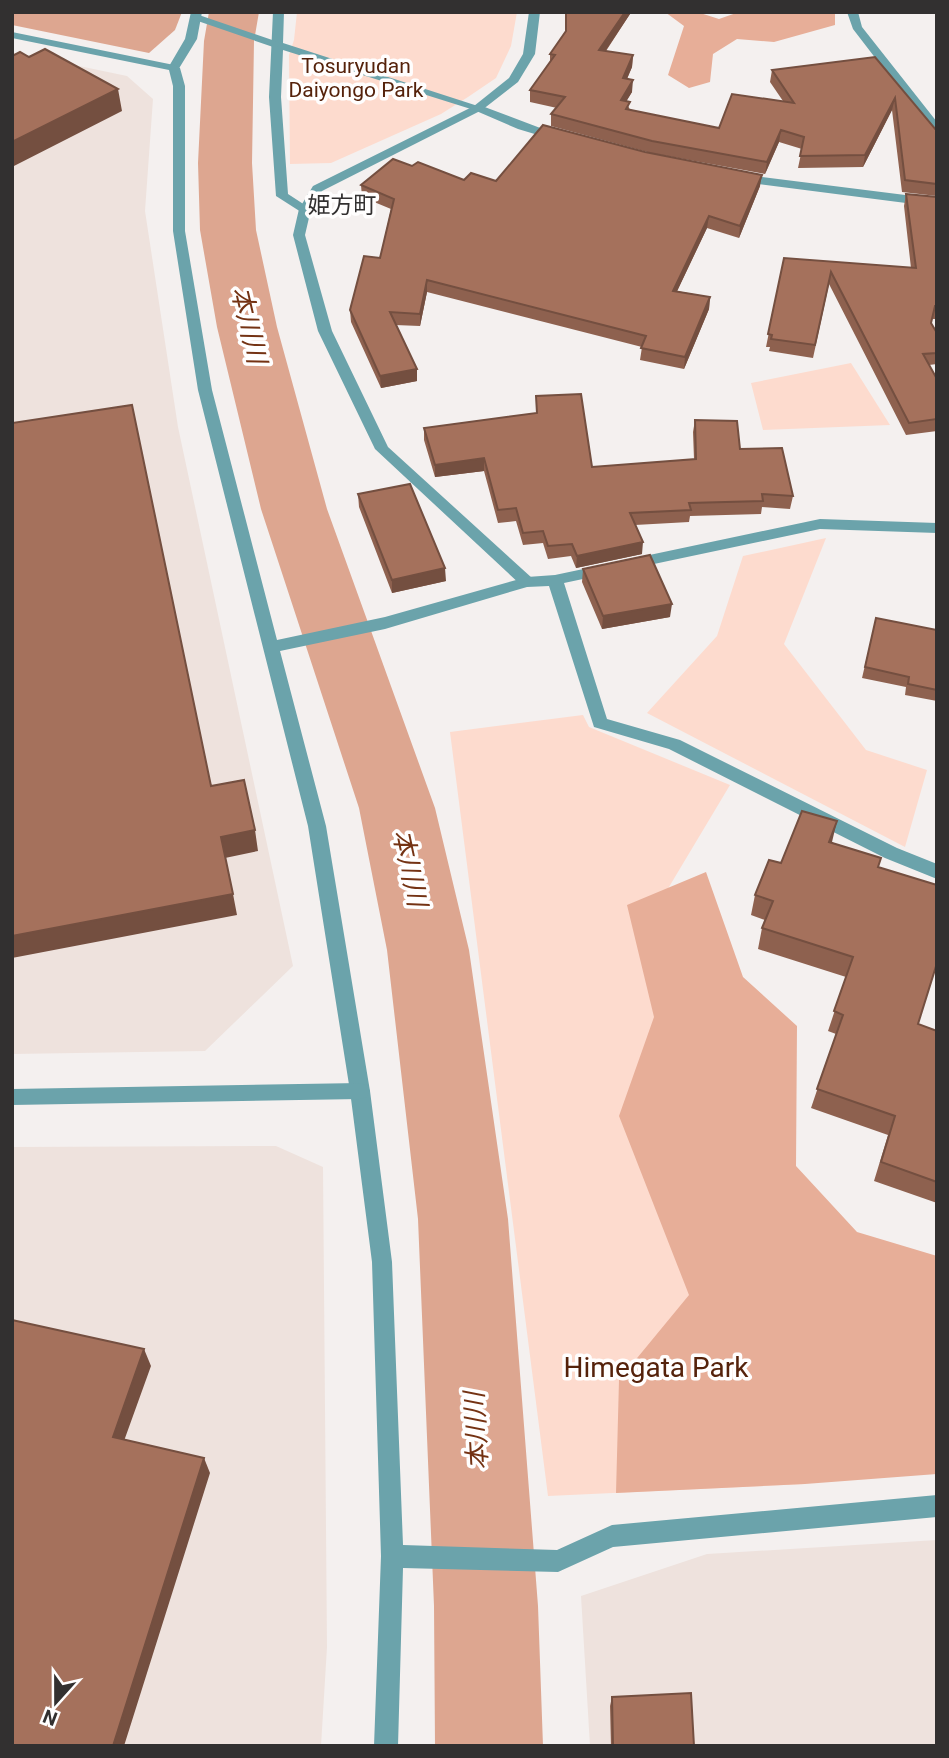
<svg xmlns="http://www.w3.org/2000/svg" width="949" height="1758" font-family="Roboto,'Noto Sans JP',sans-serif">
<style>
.built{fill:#eee2dd}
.green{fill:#fddbce}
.forest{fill:#e7ae98}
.water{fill:#dda690}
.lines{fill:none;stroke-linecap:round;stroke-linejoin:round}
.river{fill:#dda690;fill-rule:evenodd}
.service{fill:#6ba3ab;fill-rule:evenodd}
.minor{fill:#6ba3ab;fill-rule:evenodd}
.tertiary{fill:#6ba3ab;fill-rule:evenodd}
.wall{fill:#8e614f}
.shaded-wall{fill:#744f40}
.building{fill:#a5715c;stroke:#744f40;stroke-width:2}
.labels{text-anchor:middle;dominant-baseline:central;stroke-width:7;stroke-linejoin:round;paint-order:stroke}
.far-park-label{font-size:21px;fill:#55220b;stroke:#fffefe}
.far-quarter-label{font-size:23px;fill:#323030;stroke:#fffefe}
.water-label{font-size:26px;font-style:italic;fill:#743213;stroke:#fffefe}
.near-park-label{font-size:28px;fill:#55220b;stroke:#fffefe}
</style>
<rect width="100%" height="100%" fill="#f4f0ef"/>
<path class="built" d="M12 52 127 76 153 99 145 211 178 427 293 966 205 1051 12 1054Z
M276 1146 323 1167 327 1647 321 1746H12V1147Z
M937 1540V1746H590L581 1596 707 1554Z"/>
<path class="green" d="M297 12H517L511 46 496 78 468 97 441 114 331 163 290 164 289 55 294 40Z
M851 363 890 425 763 430 751 383Z
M826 538 784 644 866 750 927 770 905 847 647 713 717 636 743 556Z
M583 715 589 727 730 785 660 902 805 1484 548 1496 450 732Z"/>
<path class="forest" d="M665 12H697L719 19 739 12H835V25L774 42 737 39 713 54 710 82 689 88 668 75 684 26Z
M706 872 743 977 797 1026 796 1166 857 1232 937 1256V1474L805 1484 616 1493 619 1380 689 1295 619 1116 654 1017 627 905Z"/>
<path class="water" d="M12 12H182L175 30 149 53 12 25Z"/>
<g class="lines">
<path class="river" d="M209 12H259L254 41 252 163 256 230 277 327 327 509 435 808 469 950 508 1219 538 1606 543 1746H435L434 1606 418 1219 387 950 359 808 261 509 217 327 200 230 198 163 204 41Z"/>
<path class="service" d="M191 12H202L197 39 178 70H170L168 68 185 39Z
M273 12H284L283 43 484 108 474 110 283 50 281 97 288 194 311 209 305 213 301 212 276 196 269 97Z"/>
<path class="minor" d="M847 12H858L862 27 937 122V134L933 133 853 29Z
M196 14 281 43 283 45 273 47 192 19 190 17Z
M12 32 174 65 180 68 185 86V231L212 390 277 640 385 617 527 577 555 575 820 519 937 523V533L820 529 564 583 607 719 680 740 897 848 937 864V879L885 858 669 749 594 727 549 586 527 587 385 629 280 651 326 826 370 1091 392 1262 403 1545 557 1550 612 1525 937 1495V1517L613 1547 558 1572 403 1568 398 1746H374L381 1556 372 1262 350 1091 308 826 198 390 173 231V86L169 70 12 38Z
M474 106H482L564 137 558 141 518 129 474 110Z
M739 174 937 199V207L735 181V175Z"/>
<path class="tertiary" d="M529 12H540L535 54 518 82 482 110 322 191 311 209 305 235 332 331 388 447 532 578 535 582 527 587 522 586 375 449 318 331 293 235 299 209 313 186 474 106 509 78 523 54Z
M360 1083 367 1085 370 1091 367 1097 360 1099 12 1105V1089Z"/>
</g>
<path class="wall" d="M566 12H631L630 14 606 51 633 55 632 67 627 79 632 92 626 101 630 110 719 128 783 101 770 82 772 70 875 57 937 131V196L902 192 892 110 863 167 798 168 802 149 779 142 765 174 651 153 551 126V114L557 108 530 102V90L550 63V54L566 32Z
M412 166 464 180 760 186 739 238 707 228 677 291 710 297 709 309 684 369 640 360 642 347 427 292 420 326 395 325 417 369V381L381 388 351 322 350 310 380 258 391 209 362 197 361 185Z
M906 194 937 197V319H932L931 323 937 333V364L929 365 937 379V431L906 435 829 284 813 358 769 351 770 347H766L784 258 911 268 904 206Z
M536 396 592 467 694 459 693 432 695 420 740 449 793 496 790 509 762 507 761 514 690 516 689 522 635 525 642 554 576 568 571 556 548 559 543 543 523 545 516 521 498 523 484 471 435 477 424 440V428L536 413Z
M358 494 446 581 392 593 359 507Z
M583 569 670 617 602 629 582 582Z
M876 618 937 630V701L905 695 906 687 862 678Z
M832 843 878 867 918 1024 937 1031V1203L874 1181 888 1135 811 1108 836 1034 828 1031 846 977 758 949 762 928 765 920 751 915 755 895 781 863Z
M612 1697 694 1746H611L610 1706Z"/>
<path class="shaded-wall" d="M625 12H631L630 14 598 62 599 50Z
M633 55 632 67 622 90 623 78Z
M633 80 632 92 620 112 621 100Z
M118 89 122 111 12 167V142Z
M895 98 892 110 863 167 865 155Z
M781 130 779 142 765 174 767 162Z
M762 175 760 186 739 238 740 226Z
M709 216 707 228 672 302 673 291Z
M427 280V292L420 326V314Z
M710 297 709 309 684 369 685 357Z
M417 369V381L381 388 380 376Z
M484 458V471L435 477V465Z
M643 542 642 554 576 568 577 556Z
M445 568 446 581 392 593V580Z
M672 604 670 617 602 629 603 616Z
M837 821 832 842H829Z
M255 830 258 851 225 858 221 837Z
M233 894 237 915 12 958V936Z
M144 1349 151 1366 120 1452 113 1437Z
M204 1458 210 1473 124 1746H113Z"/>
<path class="building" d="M566 12H625L599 50 633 55 623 78 633 80 621 100 630 102 626 109 719 128 732 94 794 103 772 70 875 57 937 131V184L905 180 895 98 865 155 800 156 804 137 781 130 767 162 652 141 551 114 565 97 530 90 555 55 550 54 566 31Z
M45 49 118 89 12 142V56L20 52 29 57Z
M543 125 645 152 762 175 740 226 709 216 673 291 710 297 685 357 641 348 646 336 427 280 420 314 390 312 417 369 380 376 350 310 364 256 380 258 394 199 361 185 393 159 412 166 418 162 464 180 471 173 496 181Z
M906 194 937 197V306H935L931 323 937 333V353L923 354 937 379V419L909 423 831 272 815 345 771 339 772 335 768 334 784 258 916 268Z
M581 394 592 467 696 459 695 420 737 421 740 449 782 448 793 496 762 494 763 501 689 503 691 510 630 513 643 542 577 556 572 544 548 546 543 531 523 533 516 508 498 510 484 458 435 465 424 428 537 413 536 396Z
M132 405 211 786 244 780 255 830 221 837 233 894 12 936V423Z
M410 484 445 568 392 580 358 494Z
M650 555 672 604 603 616 583 569Z
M876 618 937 630V690L908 684 909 677 865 667Z
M802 811 837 821 829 842 881 858 878 867 937 885V963L918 1024 937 1031V1182L881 1162 895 1116 817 1089 843 1015 834 1011 853 957 762 928 773 901 755 895 769 860 781 863Z
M12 1320 144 1349 113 1437 204 1458 113 1746H12Z
M691 1693 694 1746H613L612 1697Z"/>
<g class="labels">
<g class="far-park-label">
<text x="356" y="66">Tosuryudan<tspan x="356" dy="24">Daiyongo Park</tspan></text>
</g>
<g class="far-quarter-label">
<text x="342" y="205">姫方町</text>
</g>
<g class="water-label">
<text transform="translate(249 325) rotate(77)">本川川</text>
<text transform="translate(410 868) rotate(78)">本川川</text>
<text transform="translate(476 1431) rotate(-93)">本川川</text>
</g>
<g class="near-park-label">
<text x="656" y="1367">Himegata Park</text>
</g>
</g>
<rect width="949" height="1758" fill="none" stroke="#323030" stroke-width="28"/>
<g transform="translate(56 1702) rotate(201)" stroke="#fffefe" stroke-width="5" paint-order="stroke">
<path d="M0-5L12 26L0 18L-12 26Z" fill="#323030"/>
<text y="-10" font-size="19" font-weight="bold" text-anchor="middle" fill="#323030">N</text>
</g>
</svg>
